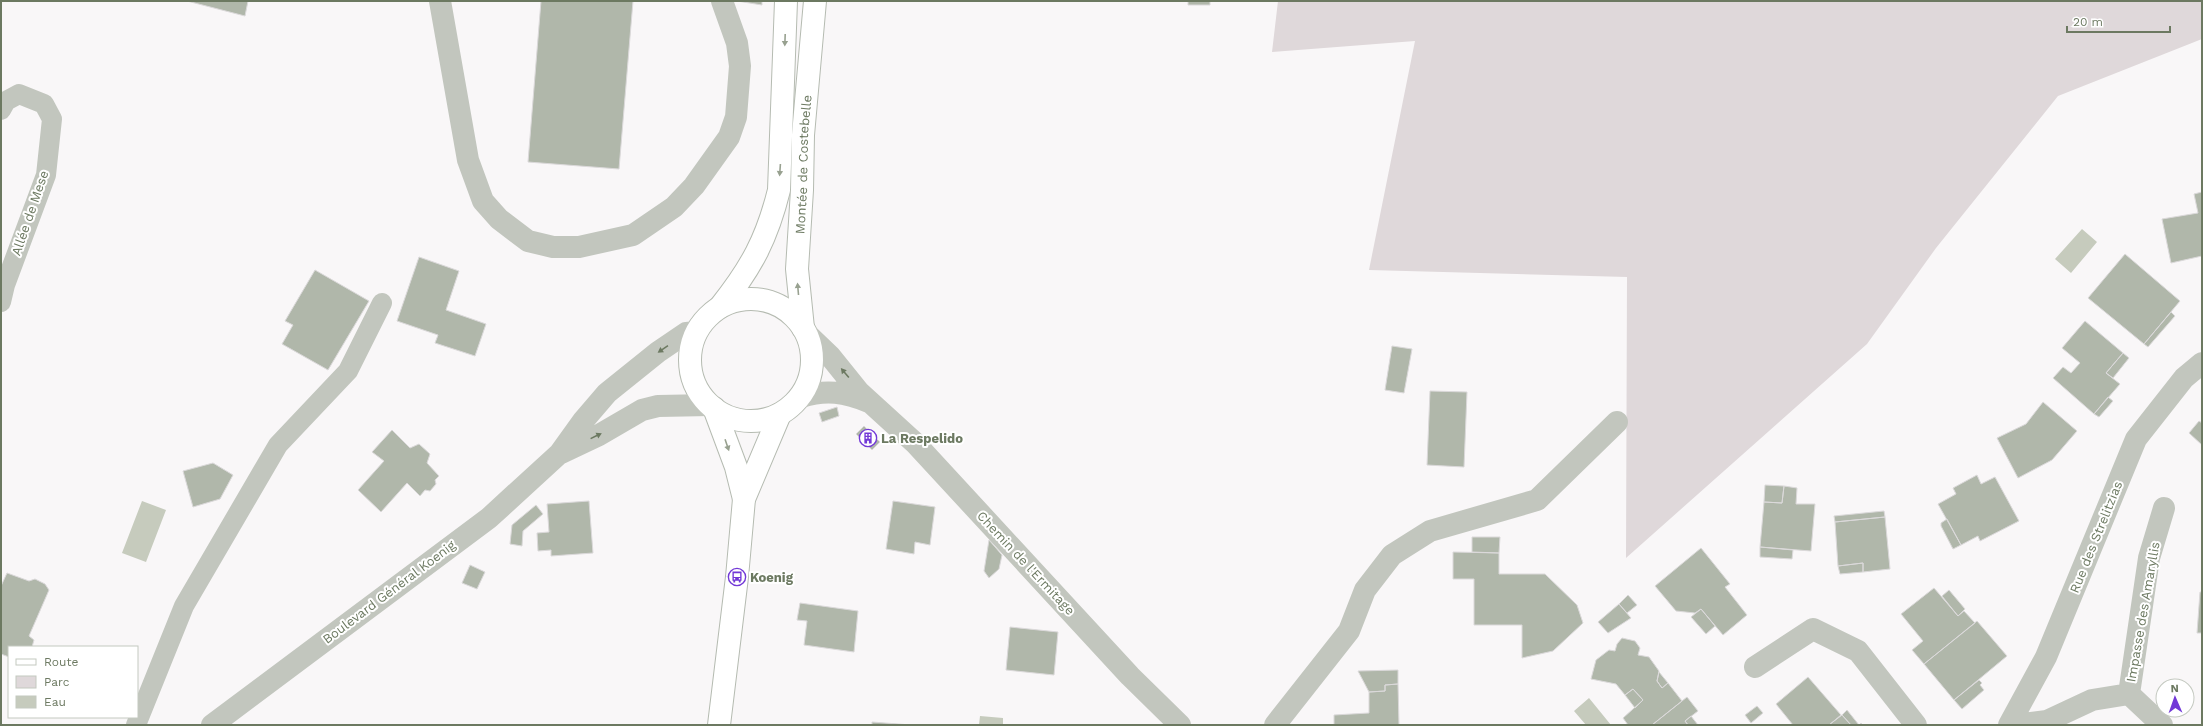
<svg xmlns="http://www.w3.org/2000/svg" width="2203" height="726" font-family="'Work Sans',sans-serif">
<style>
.green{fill:#dfd8da}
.water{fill:#c6cbbd}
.building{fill:#b0b7aa;stroke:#dbd9da}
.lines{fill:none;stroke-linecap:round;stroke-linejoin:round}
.secondary-casing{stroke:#b5bbb1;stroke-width:24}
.lane{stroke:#c2c6be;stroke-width:20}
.street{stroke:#c2c6be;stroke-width:22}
.secondary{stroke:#fff;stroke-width:22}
.oneway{fill:#98a190}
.oneway2{fill:#6c7961}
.labels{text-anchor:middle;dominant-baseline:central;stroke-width:4;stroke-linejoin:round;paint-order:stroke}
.street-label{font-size:13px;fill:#6c7961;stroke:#fff}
.poi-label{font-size:13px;font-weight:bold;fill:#6c7961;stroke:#fff;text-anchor:start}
</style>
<rect width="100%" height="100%" fill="#f9f7f8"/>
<path class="green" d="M1278 1H2202V39L2058 96 1936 248 1867 344 1626 558 1627 277 1369 270 1415 41 1272 52Z"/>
<path class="water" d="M2082 229 2097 242 2071 273 2055 259Z
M142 501 166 510 146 562 122 553Z
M1589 698 1611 725H1586L1574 711Z
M980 716 1003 718V725H979Z"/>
<path class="building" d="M187 1H248L245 16Z
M541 1H633L619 169 528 162Z
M737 1H762V5Z
M1188 1H1210V5H1188Z
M2202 192V256L2171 263 2162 219 2198 213 2194 194Z
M2125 254 2180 301 2144 344 2088 298Z
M419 257 459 271 446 310 486 324 475 356 435 343 438 335 397 321Z
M315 270 369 301 328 370 282 344 293 325 285 321Z
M2171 312 2175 316 2148 347 2144 344Z
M2085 321 2123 353 2106 373 2120 384 2094 414 2053 378 2063 367 2071 373 2080 363 2062 348Z
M1392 346 1412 349 1404 393 1385 390Z
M2123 353 2129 358 2113 378 2106 373Z
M1430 391 1467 392 1464 467 1427 465Z
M2108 397 2113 401 2099 417 2094 414Z
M2043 402 2077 431 2052 460 2018 478 1997 438 2026 424Z
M837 407 839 416 822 422 819 413Z
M2199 421 2202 423V445L2189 433Z
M864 426 880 442 872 450 856 434Z
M392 430 410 448 419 444 430 454 427 463 439 476 435 480 436 484 430 491 425 490 420 496 407 483 381 512 358 490 384 461 372 452Z
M213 463 233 475 220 499 193 507 183 471Z
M1977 475 1981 484 1995 477 2019 521 1980 541 1978 536 1961 545 1938 504 1956 494 1953 488Z
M1765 485 1784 486 1782 503 1764 502Z
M1784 486 1797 488 1796 504H1815L1811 551 1760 547 1764 502 1782 503Z
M589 501 593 553 551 556V550L538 551 537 533 549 532 547 504Z
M893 501 935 507 930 545 915 542 914 554 886 549Z
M536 505 543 514 523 531 522 546 510 544 512 525Z
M1884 511 1885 517 1835 522 1834 516Z
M1885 517 1890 569 1863 572V563L1838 566 1835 522Z
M1947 519 1961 545 1953 549 1941 526V523Z
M1472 537H1500L1499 553 1472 552Z
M989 540 1002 555 999 569 989 578 984 571Z
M1760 547 1793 550 1792 559 1760 557Z
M1701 548 1730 584 1725 587 1747 615 1723 635 1701 609 1695 613 1676 611 1655 586Z
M1453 552 1499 553V574H1545L1577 605 1583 623 1553 651 1522 658V625H1474V579H1453Z
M1863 563V572L1840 574 1838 566Z
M470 565 485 572 477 589 462 583Z
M7 573 29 581 35 579 45 584 49 590 29 636 34 640 32 647H9V657L1 654V586Z
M1934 588 1958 616 1964 611 1975 623 1924 664 1912 650 1923 641 1901 614Z
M1949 590 1965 609 1958 616 1942 596Z
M2200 592H2202V633H2197Z
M1628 595 1637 605 1627 613 1619 604Z
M800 603 858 611 854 652 804 645 807 621 797 620Z
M1619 604 1631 618 1608 633 1598 622Z
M1701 609 1715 626 1706 634 1691 617Z
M1977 621 2007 656 1954 700 1924 664Z
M1010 627 1058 632 1054 675 1006 670Z
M1622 638 1635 641 1640 648 1638 655 1649 657 1659 671 1657 681 1662 688 1668 683 1682 701 1652 725H1628L1623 718 1643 700 1633 689 1625 695 1616 684 1591 679 1596 660 1609 650 1615 651 1617 644Z
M1398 670V684L1385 685V691L1369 692 1358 671Z
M1659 672 1668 683 1662 688 1657 681Z
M1808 677 1841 715 1829 725H1793L1776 704Z
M1979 680 1982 683 1980 685 1984 690 1962 709 1954 700Z
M1398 684 1399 725H1334V715L1369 713V692L1385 691V685Z
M1633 689 1643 700 1635 708 1625 695Z
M1687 697 1698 711 1685 721 1688 725H1652Z
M1757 706 1763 713 1751 723 1745 715Z
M1847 710 1859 725 1861 723 1863 725H1851L1842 715Z
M1842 715 1851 725H1829Z
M1691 716 1698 725H1688L1685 721Z
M872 722 911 725H872Z"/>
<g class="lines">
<defs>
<g id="secondary">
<circle cx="751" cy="360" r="61"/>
<path d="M720 307C751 268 767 239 779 190L786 1"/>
<path id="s1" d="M803 328 797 269 802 190 803 135 815 1"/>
<path d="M714 408 736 467 744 499"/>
<path d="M719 725 737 577 744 499 780 414"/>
</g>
</defs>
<use href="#secondary" class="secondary-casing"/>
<path class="lane" d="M1 110 6 101 19 94 44 104 52 119 46 175 5 285 1 302
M136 725 184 606 278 445 348 371 382 303"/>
<path class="street" d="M440 1 468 160 483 201 499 219 528 241 553 247H579L633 235 674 207 694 186 729 137 736 117 740 66 737 43 722 1
M807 334 830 356 859 392 915 443 1130 676 1180 725
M801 397C826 389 845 392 869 402
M561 453 599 435 642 410 658 406 710 405
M1755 667 1813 629 1858 651 1916 725
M2129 694 2149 558 2164 508
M212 725 489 518 560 453 583 421 607 393 658 352 686 333 697 332
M1275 725 1349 631 1365 590 1392 555 1430 531 1537 500 1617 422
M2009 725 2046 657 2136 439 2184 378 2202 363
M2015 725 2047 721 2092 700 2129 694 2162 725"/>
<use href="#secondary" class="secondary"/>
</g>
<defs><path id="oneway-solid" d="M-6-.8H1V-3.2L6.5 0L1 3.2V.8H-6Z"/></defs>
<g class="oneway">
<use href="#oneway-solid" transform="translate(785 40) rotate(92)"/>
<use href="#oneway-solid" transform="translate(780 170) rotate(94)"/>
<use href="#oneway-solid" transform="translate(798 289) rotate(-95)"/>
<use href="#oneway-solid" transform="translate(727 445) rotate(71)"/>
</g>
<g class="oneway2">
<use href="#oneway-solid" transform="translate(663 349) rotate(146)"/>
<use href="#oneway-solid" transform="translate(845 373) rotate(-130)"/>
<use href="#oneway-solid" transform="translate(596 436) rotate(-26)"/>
</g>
<defs>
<symbol id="building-ring" viewBox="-11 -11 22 22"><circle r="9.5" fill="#fff" stroke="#7238d7" stroke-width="1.5"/><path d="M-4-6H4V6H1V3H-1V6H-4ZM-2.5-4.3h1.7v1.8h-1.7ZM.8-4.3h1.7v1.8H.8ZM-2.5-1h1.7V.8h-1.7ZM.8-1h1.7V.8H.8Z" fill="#7238d7"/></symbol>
<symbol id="bus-ring" viewBox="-11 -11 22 22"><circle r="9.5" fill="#fff" stroke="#7238d7" stroke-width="1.5"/><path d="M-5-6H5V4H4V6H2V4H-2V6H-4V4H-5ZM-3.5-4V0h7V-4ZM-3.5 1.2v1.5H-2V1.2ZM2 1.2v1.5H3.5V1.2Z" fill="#7238d7"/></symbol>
</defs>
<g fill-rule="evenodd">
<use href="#building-ring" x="858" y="428" width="20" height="20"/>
<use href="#bus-ring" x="727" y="567" width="20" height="20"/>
</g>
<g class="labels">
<g class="street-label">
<text stroke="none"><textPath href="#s1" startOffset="164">Montée de Costebelle</textPath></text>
<text transform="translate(30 213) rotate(-71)">Allée de Mese</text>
<text transform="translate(2096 537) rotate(-68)">Rue des Strelitzias</text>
<text transform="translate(1026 563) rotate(47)">Chemin de l'Ermitage</text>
<text transform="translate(389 592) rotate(-37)">Boulevard Général Koenig</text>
<text transform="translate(2143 612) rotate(-80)">Impasse des Amaryllis</text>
</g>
<g class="poi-label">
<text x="881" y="438">La Respelido</text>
<text x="750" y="577">Koenig</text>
</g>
</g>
<rect width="2203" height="726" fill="none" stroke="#6c7961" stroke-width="4"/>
<rect x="8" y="646" width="130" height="72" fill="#ffffff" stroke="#c4c9c0"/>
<rect x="16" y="659" width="20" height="6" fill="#ffffff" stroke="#c4c9c0"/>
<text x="44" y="666" font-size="12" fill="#6c7961">Route</text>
<rect x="16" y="676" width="20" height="12" fill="#dfd8da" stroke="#c4c9c0"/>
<text x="44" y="686" font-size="12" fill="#6c7961">Parc</text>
<rect x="16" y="696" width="20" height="12" fill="#c6cbbd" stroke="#c4c9c0"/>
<text x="44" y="706" font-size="12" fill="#6c7961">Eau</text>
<g transform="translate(2175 698) rotate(358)"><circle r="19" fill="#ffffff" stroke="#c4c9c0"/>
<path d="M0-3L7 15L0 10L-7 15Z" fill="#7238d7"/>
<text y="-6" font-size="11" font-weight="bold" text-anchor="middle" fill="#6c7961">N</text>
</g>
<path d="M2067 26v6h103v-6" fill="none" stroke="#6c7961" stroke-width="2"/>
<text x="2073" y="26" font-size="12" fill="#6c7961" stroke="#ffffff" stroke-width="3" paint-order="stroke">20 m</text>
</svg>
